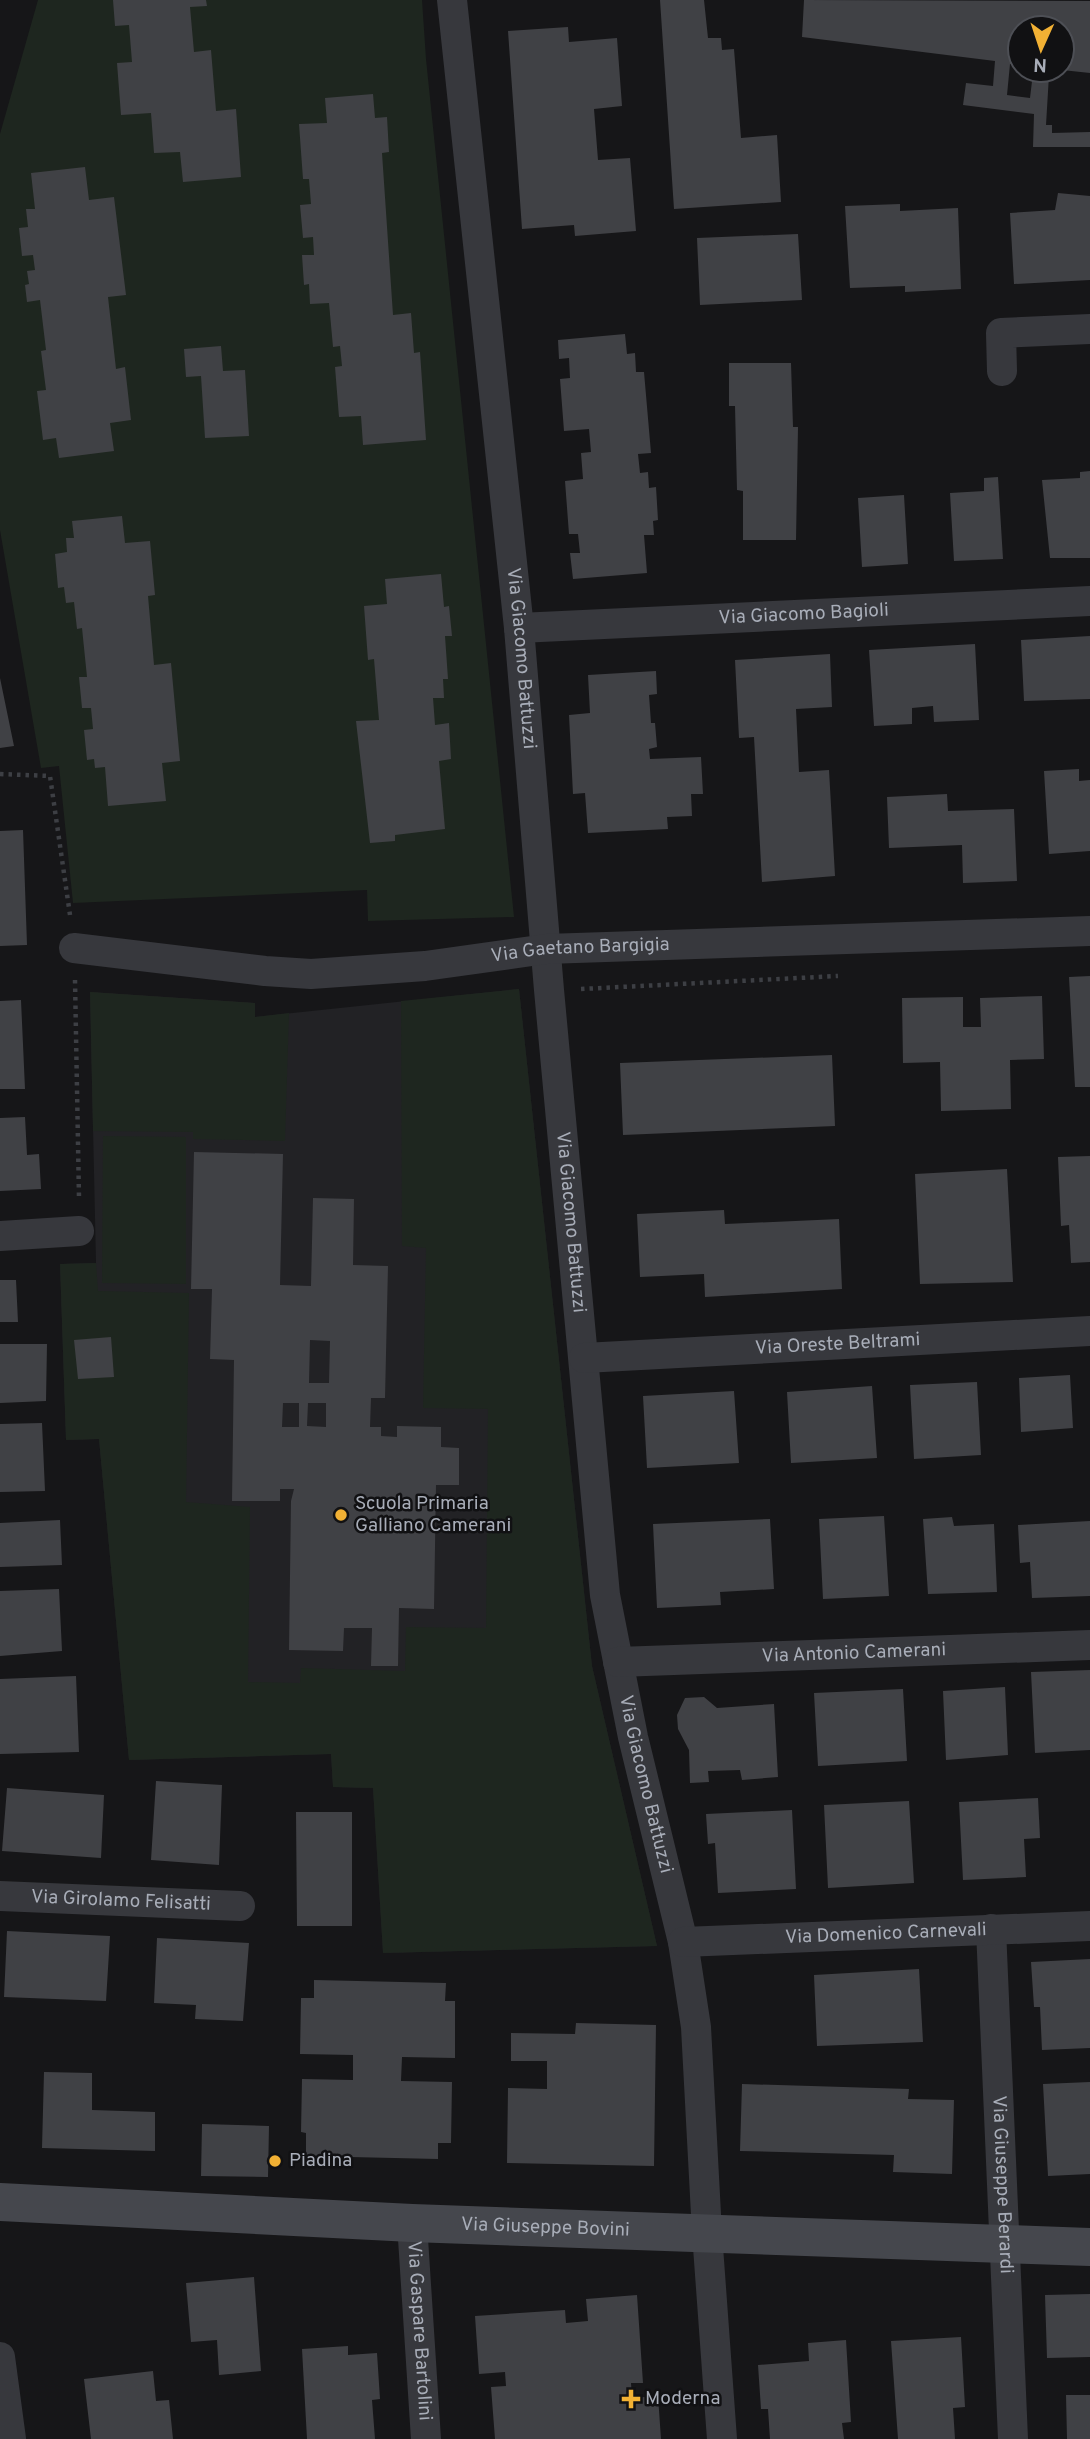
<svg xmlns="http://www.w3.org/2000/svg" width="1090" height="2439" font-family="Overpass,sans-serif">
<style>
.built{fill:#222225}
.green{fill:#1e261f}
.building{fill:#404145;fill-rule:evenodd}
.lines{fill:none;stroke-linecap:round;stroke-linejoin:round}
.path{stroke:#3d3f44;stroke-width:4.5;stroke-dasharray:3.5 5;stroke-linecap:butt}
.street{stroke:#37383d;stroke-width:30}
.secondary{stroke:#45474d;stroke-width:38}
.poi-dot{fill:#f2b134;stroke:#111113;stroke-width:2.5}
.labels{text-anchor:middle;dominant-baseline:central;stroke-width:5;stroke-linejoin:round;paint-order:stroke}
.street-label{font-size:19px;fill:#a8adb8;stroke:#111113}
.poi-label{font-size:19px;fill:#a8adb8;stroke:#111113;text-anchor:start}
</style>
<rect width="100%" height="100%" fill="#161618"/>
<path class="built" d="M519 989 592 1666 657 1946 383 1953 373 1788 333 1787 331 1754 129 1760 99 1439 66 1440 60 1264 96 1263 90 992 255 1003V1017Z"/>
<path class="green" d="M38 0H422L426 59 514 917 368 921 367 890 73 903 59 766 41 768 0 530V134Z
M519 989 592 1666 657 1946 383 1953 373 1788 333 1787 331 1754 129 1760 99 1439 66 1440 60 1264 96 1263 98 1291 189 1293 186 1502 250 1507 248 1682 300 1683 301 1668 405 1671 406 1627 486 1628 488 1409 423 1408 426 1248 402 1246 401 1001Z
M90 992 255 1003V1017L289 1013 285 1141 193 1139V1132L93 1131Z
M103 1136 186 1137V1284L102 1283Z"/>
<path class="building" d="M113 0H206L207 6 190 7 194 52 211 50 216 111 236 109 241 177 183 182 180 152 154 153 151 113 121 115 117 63 132 62 129 25 115 26Z
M660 0H704L708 38H721L722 50 734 49 741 138 777 135 781 202 674 209Z
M804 0 1090 1V73L1062 70V28H1020V65L1010 64 1007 95 1030 98 1033 73 1049 75 1046 125H1052V133L1090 132V147H1033L1034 114 963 105 966 83 993 86 995 61 802 37Z
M568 27 569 42 617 38 622 106 594 109 598 160 630 158 636 231 575 236 574 225 522 229 508 31Z
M373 94 375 118 387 117 389 152 382 153 393 315 411 313 414 353 420 352 426 440 363 445 361 416 339 417 335 367 342 366 340 346 333 347 329 303 310 304 309 284 304 285 302 255H314L313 237 303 238 300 205 311 204 309 179H303L299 124 327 123 325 98Z
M85 167 89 200 114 197 126 295 108 297 116 369 125 367 131 420 110 423 114 451 59 458 56 438 43 440 37 391 46 390 41 351 46 350 40 300 27 302 25 285 29 284 27 271 35 270 33 255 22 256 19 228 28 227 26 209H35L31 173Z
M1058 193 1090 196V280L1014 284 1010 213 1055 210Z
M900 204V211L958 208 961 289 905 292V286L850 288 845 206Z
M798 234 802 300 700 305 697 238Z
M625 334 627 354 635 353 636 372H644L651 453 638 454 640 473 648 472 649 488 656 487 658 520 653 521 654 535H644L647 573 573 579 570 553H580L578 534H569L565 481 583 479 581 453 591 452 589 429 564 431 560 379 570 378 569 358 559 359 558 340Z
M221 346 223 371 245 370 249 436 205 438 201 376 186 377 184 349Z
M729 363H791L793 427H798L796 540H743V491L737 490 735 406H729Z
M1090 471V558H1050L1042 480 1080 478V472Z
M998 477 1003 559 954 561 950 493 984 491V478Z
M904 495 908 564 862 567 858 498Z
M122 516 125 543 150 541 155 595 148 596 154 665 171 663 180 761 162 763 166 801 108 806 105 767 95 768 94 759 87 760 84 730 93 729 91 708H82L79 677H87L82 628 77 629 74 602 66 603 64 587 58 588 55 554 67 552 66 538H74L72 521Z
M441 574 444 607 449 606 452 636H445L448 679H443L444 698H433L435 725 449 723 451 759 439 761 445 829 395 835V841L370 843 356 721 379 720 374 659 368 660 364 606 387 604 385 579Z
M1090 636V699L1024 701 1021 640Z
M975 644 979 720 934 722 933 706 912 708V724L874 726 869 650Z
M830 654 832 707 796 709 799 772 829 770 835 876 762 882 754 737 739 738 735 660Z
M656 671 657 694 649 695 651 723H655L657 747 649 749 650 759 701 757 703 794H691L692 816 667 817 668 829 588 833 585 793 573 794 569 715 590 713 588 675Z
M0 678 14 746 0 748Z
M1079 769V781L1090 780V851L1049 854 1044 771Z
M947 794 948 811 1014 809 1017 881 963 883 962 845 889 848 887 797Z
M23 830 27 945 0 946V831Z
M1090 976V1087H1075L1069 977Z
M1042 996 1044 1059 1010 1060 1011 1109 941 1111 940 1062 903 1063 902 998 963 997V1027H981L980 998Z
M21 1000 25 1089H0V1001Z
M832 1055 835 1126 623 1135 620 1063Z
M25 1117 27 1155 39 1154 41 1189 0 1191V1118Z
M194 1152 283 1154 280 1285 311 1286 313 1198 354 1199 353 1265 388 1266 385 1398H371L370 1427H381V1436L397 1437V1426L441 1427V1447L459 1448V1485H436L434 1609 399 1608 398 1666H371L372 1628H344L343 1651 289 1650 291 1501 294 1489H280V1501H232L234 1360 210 1359 212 1289H191ZM310 1340 330 1341 329 1383H309ZM283 1403H299V1427H282ZM308 1403H326V1427L307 1426Z
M1090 1156V1262L1071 1263 1069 1225 1061 1226 1058 1157Z
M1007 1169 1013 1282 920 1284 915 1174Z
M724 1210 725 1224 839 1219 842 1289 705 1297 704 1274 640 1277 637 1214Z
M0 1280H16L18 1322H0Z
M111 1337 114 1377 78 1379 74 1340Z
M0 1344H47L46 1401 0 1403Z
M1070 1375 1073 1428 1021 1432 1019 1378Z
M977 1382 981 1455 914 1459 910 1385Z
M872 1386 877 1458 791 1463 787 1392Z
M734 1391 739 1463 647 1468 643 1396Z
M42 1423 45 1491 0 1492V1424Z
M884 1516 889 1596 823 1599 819 1519Z
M952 1517 954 1526 994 1524 997 1592 928 1594 923 1519Z
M770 1519 774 1589 720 1592 721 1605 657 1608 653 1524Z
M60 1520 62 1565 0 1567V1523Z
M1090 1521V1596L1032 1598 1030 1562 1020 1563 1018 1525Z
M59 1589 62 1651 0 1656V1591Z
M1090 1670V1750L1035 1753 1031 1672Z
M76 1676 79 1752 0 1754V1679Z
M1005 1687 1008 1755 946 1760 943 1691Z
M903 1689 907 1761 818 1766 814 1693Z
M704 1697 717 1708 774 1704 778 1777 742 1780 740 1770 708 1771 709 1782 690 1783 689 1750 678 1729 677 1715 685 1698Z
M156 1781 222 1785 219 1865 151 1860Z
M7 1788 104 1795 101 1858 2 1851Z
M1038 1798 1040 1838 1024 1839 1026 1877 963 1880 959 1802Z
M909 1801 914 1883 828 1888 824 1805Z
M792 1810 796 1889 718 1893 715 1843 708 1844 706 1814Z
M296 1812H352V1926H297Z
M7 1931 110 1936 106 2001 4 1997Z
M157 1938 249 1943 243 2021 195 2019 196 2005 154 2003Z
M1090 1959V2048L1042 2050 1040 2007H1034L1031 1962Z
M919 1969 923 2042 817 2046 814 1975Z
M314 1980 446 1983 445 2001H455V2058L402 2057 401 2081 452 2082 451 2143H438V2159L306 2156V2133L301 2132 302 2079 353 2080V2055L300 2054 301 1998H314Z
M576 2023 656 2025 654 2166 507 2163 508 2088 547 2089V2061H511V2033L575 2034Z
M44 2072 92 2073V2110L155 2112V2151L42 2148Z
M1090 2082V2174L1048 2176 1043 2084Z
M742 2084 909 2089 908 2099 954 2100 952 2174 893 2172 894 2155 740 2151Z
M202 2124 269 2126 268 2177 201 2176Z
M254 2277 261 2371 219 2375 217 2340 191 2342 186 2283Z
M1090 2294V2357L1047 2358 1045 2295Z
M637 2295 643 2383H631L632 2398 658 2396 661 2439H495L491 2387 506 2386 505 2372 479 2374 475 2316 565 2310 566 2323 588 2321 586 2299Z
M961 2337 965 2407 953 2408 955 2439H898L891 2341Z
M846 2340 851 2422 842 2423 844 2439H770L768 2409H761L758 2365 809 2361 808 2343Z
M348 2346V2355L377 2353 380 2399 372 2400 375 2439H307L302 2349Z
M153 2371 156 2401 169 2400 173 2439H91L84 2379Z
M1066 2395H1090V2439H1067Z"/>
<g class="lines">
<path class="path" d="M0 774 50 776 70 915
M75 980 79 1198
M581 989 838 976"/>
<g class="street">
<path id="s1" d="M452 0 519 628 549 990 605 1595 633 1737 683 1942 696 2027 707 2233 722 2439"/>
<path d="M1002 371 1001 333 1090 329"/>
<path id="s2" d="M519 628 1090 601"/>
<path id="s3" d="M74 948 265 971 311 974 425 966 546 949 1090 931"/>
<path d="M0 1236 79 1231"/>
<path id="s4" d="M584 1358 1090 1331"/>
<path id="s5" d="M618 1662 1090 1645"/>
<path id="s6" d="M0 1896 240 1906"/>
<path id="s7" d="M991 1929 1013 2439"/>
<path id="s8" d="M683 1942 1090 1926"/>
<path id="s9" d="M412 2223 426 2439"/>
<path d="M0 2357 11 2439"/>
</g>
<path class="secondary" id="s10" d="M0 2202 412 2223 1090 2247"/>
</g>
<g class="poi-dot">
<circle cx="341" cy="1515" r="7"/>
<circle cx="275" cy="2161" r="7"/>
<path d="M627.5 2388.5h7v7h7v7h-7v7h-7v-7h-7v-7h7z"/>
</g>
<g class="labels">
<g class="street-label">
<text stroke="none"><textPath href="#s2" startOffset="285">Via Giacomo Bagioli</textPath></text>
<text stroke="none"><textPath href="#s1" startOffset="662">Via Giacomo Battuzzi</textPath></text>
<text stroke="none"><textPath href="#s3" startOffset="509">Via Gaetano Bargigia</textPath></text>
<text stroke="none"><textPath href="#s1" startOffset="1228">Via Giacomo Battuzzi</textPath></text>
<text stroke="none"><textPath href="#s4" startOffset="254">Via Oreste Beltrami</textPath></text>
<text stroke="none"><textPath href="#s5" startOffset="236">Via Antonio Camerani</textPath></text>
<text stroke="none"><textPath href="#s1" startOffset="1796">Via Giacomo Battuzzi</textPath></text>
<text stroke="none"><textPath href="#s6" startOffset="121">Via Girolamo Felisatti</textPath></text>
<text stroke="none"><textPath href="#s8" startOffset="203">Via Domenico Carnevali</textPath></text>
<text stroke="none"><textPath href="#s7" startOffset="256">Via Giuseppe Berardi</textPath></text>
<text stroke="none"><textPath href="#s10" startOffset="546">Via Giuseppe Bovini</textPath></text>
<text stroke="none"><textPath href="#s9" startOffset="108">Via Gaspare Bartolini</textPath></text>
</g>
<g class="poi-label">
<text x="355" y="1504">Scuola Primaria<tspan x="355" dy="22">Galliano Camerani</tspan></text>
<text x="289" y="2161">Piadina</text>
<text x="645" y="2399">Moderna</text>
</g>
</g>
<g transform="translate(1041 49) rotate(183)"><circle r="33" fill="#111113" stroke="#4d4f55" stroke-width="2"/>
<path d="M0-5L12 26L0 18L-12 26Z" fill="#f2b134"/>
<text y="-10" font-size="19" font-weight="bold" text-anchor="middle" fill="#a8adb8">N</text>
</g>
</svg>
